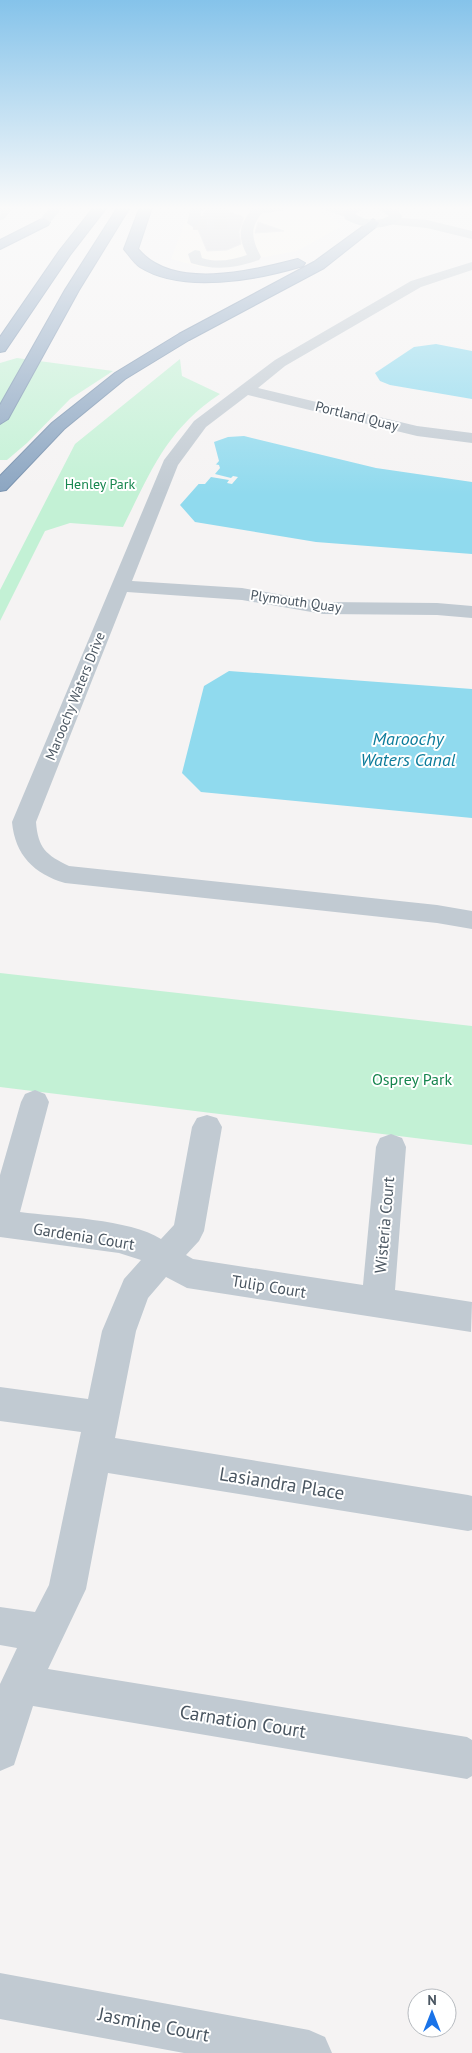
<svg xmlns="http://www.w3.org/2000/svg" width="472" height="2053" font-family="'PT Sans',sans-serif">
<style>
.commercial{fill:#fdf9ef}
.green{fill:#c3f1d5}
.water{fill:#90daee}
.pier{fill:#f5f3f3}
.building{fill:#cdcfd5;stroke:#d7d9de}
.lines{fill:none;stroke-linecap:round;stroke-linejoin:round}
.minor-tunnel{stroke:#caccce;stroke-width:14;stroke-dasharray:14 7;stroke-linecap:butt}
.highway-casing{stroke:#7690ad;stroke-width:2}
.minor{fill:#c1cad2;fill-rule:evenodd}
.major{fill:#b3c2d1;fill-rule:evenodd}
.highway{fill:#8ba5c1;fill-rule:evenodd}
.labels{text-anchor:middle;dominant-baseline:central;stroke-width:4;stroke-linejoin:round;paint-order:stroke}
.far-street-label{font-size:14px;fill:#4a5661;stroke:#fff}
.far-park-label{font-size:14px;fill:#17864f;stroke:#fff}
.park-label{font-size:16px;fill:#17864f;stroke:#fff}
.street-label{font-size:16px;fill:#4a5661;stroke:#fff}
.water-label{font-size:18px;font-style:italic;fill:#0c7c9b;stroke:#fff}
.near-street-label{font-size:19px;fill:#4a5661;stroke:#fff}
</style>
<rect width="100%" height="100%" fill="#f5f3f3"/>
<path class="commercial" d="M191 207H328L319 214 329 216 342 226 297 251 205 268 171 259Z"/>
<path class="green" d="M17 358 113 371 70 399 27 443 7 460H0V363Z
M180 359 182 376 220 394C166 430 151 471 123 527L70 523 45 531 0 621V590L75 444Z
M0 973 472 1026V1145L0 1087Z"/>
<path class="water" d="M436 344 472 351V399L390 385 380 381 375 373 414 347Z
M244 436 376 468 472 482V554L316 542 195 522 180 505 219 461 214 442 228 437Z
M229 671 472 689V818L201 792 182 773 204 686Z"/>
<path class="pier" d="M214 464 219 465 220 468 215 474 231 478 233 476 238 477 232 484 227 483 229 480 211 477 205 484H195Z"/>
<path class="building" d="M208 207H227L230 212 244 217 239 232 241 244 227 250 207 251 197 227 208 224 203 214Z
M258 222 284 231 255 233Z"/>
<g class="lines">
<path class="minor-tunnel" d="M193 223 227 222"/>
<defs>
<path id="highway" d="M94 207H107L70 255 5 351 0 352V337L60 250Z
M118 207H130L79 290 8 419 0 424V405L65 290Z
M140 207H152L138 249C173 291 251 271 298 259L305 263 303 266C256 280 183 294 140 267 134 263 129 255 124 249Z
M44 218 50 222 48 225 0 249V240Z
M373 219 379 223 377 226 324 268 189 340 125 379 64 429 6 490 0 491V476L52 423 115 373 179 334 314 262Z"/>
</defs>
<use href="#highway" class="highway-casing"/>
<path class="minor" d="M1 207H14L4 219 0 220Z
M191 207H206L201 212 199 223 193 227 187 223Z
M247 207H288L282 211 262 213C249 229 252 239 261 257L259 260C235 268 215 271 191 263L188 254 195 250 200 251 202 258C217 263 232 260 247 255 238 237 238 227 251 210Z
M317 207H338L354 214 348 218Z
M390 217 427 220 472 231V239L427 228 386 224 384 221Z
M472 262V270L421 287 285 366 258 388 417 426 472 433V443L417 436 248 395 206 427 178 465 132 581 242 588 323 602 437 603 472 606V618L437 615 323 614 242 600 127 592 36 822C38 848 46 855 69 866L437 905 472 911V929L437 923 65 883C34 874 15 855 12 822L164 460 194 421 275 360 411 281Z
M35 1090 45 1094 49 1102 20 1212C58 1217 130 1219 161 1239L174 1225 192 1127 197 1118 207 1115 217 1118 222 1127 204 1231 199 1241 186 1255 193 1259 363 1285 376 1147 380 1138 391 1134 402 1138 406 1147 395 1290 472 1302 471 1332 187 1288 166 1277 148 1298 136 1331 115 1438 468 1495 472 1496V1530L468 1531 108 1473 86 1589 48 1669 467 1737 472 1740V1776L467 1779 33 1706 14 1765 0 1771V1684L17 1648 0 1645V1607L35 1612 49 1585 81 1432 0 1421V1387L88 1399 102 1331 124 1279 141 1260 119 1253 0 1237V1175L21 1102 25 1094Z
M0 1973 309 2030 325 2037 332 2053H184L0 2019Z"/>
<path class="major" d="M50 207H63L48 225H40L38 222Z
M349 207H366L355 214C365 221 379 222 389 216L375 207 398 209 402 217C389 233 360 228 345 219L343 212Z"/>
<use href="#highway" class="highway"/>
</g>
<linearGradient id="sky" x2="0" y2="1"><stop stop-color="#85c3ea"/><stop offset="0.42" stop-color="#fafafa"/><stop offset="1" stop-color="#fafafa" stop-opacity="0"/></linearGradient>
<rect width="472" height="495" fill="url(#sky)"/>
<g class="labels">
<g class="far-street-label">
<text transform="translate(357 416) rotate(14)">Portland Quay</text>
<text transform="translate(296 601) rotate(8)">Plymouth Quay</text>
<text transform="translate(75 696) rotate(-68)">Maroochy Waters Drive</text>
</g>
<g class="far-park-label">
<text x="100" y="484">Henley Park</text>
</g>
<g class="park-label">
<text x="412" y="1079">Osprey Park</text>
</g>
<g class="street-label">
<text transform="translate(384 1225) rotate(-85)">Wisteria Court</text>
<text transform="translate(84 1236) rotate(9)">Gardenia Court</text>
<text transform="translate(269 1286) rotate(9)">Tulip Court</text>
</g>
<g class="water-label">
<text x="408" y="738">Maroochy<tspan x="408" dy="21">Waters Canal</tspan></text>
</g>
<g class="near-street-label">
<text transform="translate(282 1483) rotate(9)">Lasiandra Place</text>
<text transform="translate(243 1721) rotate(9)">Carnation Court</text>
<text transform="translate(154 2024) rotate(11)">Jasmine Court</text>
</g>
</g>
<g transform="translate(432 2013)"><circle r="24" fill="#ffffff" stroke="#b7bbc0"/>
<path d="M0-4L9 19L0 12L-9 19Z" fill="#1a73e8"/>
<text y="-8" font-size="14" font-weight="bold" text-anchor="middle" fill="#4a5661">N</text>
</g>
</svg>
